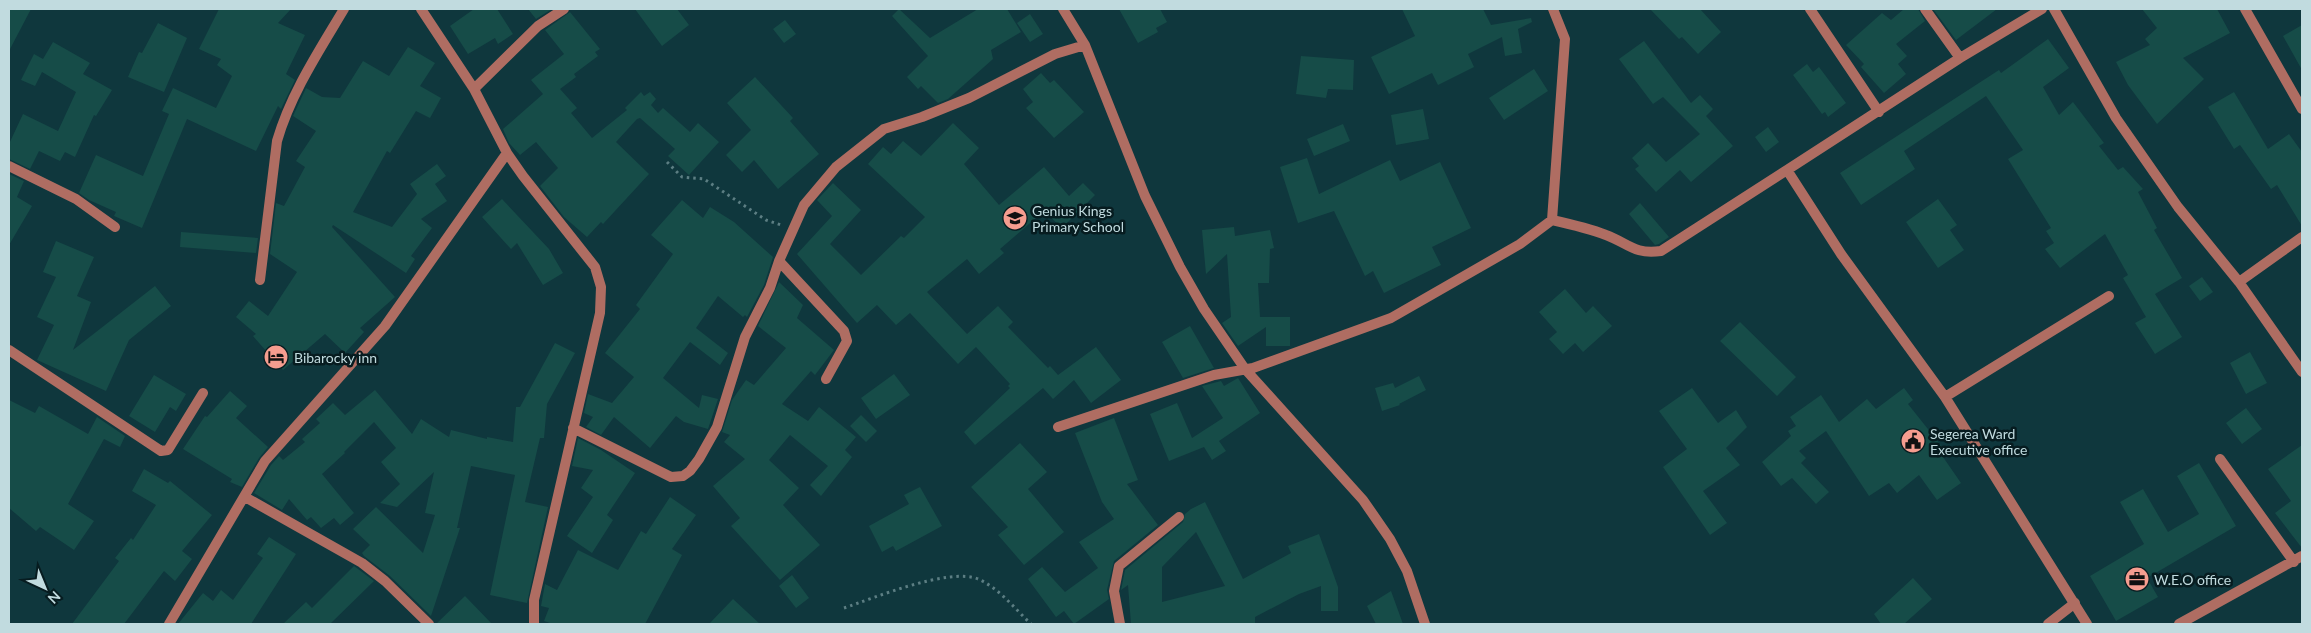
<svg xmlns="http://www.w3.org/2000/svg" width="2311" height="633" font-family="Lato,sans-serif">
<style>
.building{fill:#164c48;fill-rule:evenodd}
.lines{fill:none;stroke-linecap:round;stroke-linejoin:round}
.path{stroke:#5c7e83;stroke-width:3;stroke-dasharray:2.5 4;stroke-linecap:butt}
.lane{stroke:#af6d62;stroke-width:10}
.street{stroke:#af6d62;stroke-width:10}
.labels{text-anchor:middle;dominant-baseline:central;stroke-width:5;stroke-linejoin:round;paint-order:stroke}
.poi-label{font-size:14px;fill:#c1dbdf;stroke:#071c20;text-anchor:start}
</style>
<rect width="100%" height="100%" fill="#0f373d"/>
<path class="building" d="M9 9H31L9 51Z
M219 9H291L278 23 305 35 286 74 295 80 281 109 278 106 256 151 187 119 142 228 114 216 116 212 89 200 79 193 96 155 143 176 169 114 162 111 173 88 216 108 232 76 217 65 221 59 199 49Z
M474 9H497L513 34 498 44 495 38 468 54 450 26Z
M528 9H552L536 19Z
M635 9H677L689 25 662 46Z
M899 9 930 38 978 9H1007L1021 32 991 50 993 59 948 99 938 103 921 86 918 89 907 77 928 56 892 16Z
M1119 9H1160L1167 22 1156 28 1158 32 1138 43Z
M1402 9H1483L1491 25 1531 18 1532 22 1518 29 1522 53 1505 56 1502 37 1468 54 1474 67 1438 85 1432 73 1389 94 1371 57 1415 36Z
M1650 9H1700L1721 32 1698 54 1682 37 1679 39Z
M1904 9H1918L1925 21 1896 44 1907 56 1898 64 1906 74 1884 93 1861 67 1864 64 1846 45 1882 13 1891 20Z
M1933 9H1997L1956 40Z
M2142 9H2217L2230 33 2183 58 2204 79 2157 124 2128 85 2116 62 2150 45 2145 39 2157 28Z
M570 12 600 49 595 52 598 56 574 74 576 77 560 89 577 108 571 113 592 138 627 110 625 108 641 92 644 96 650 92 656 99 651 105 658 113 663 108 690 132 698 123 719 142 689 175 668 156 675 149 640 118 637 119 616 142 649 174 603 224 601 222 587 237 564 217 540 186 558 168 536 142 520 155 509 143 503 129 543 94 531 80 564 54 545 30Z
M1030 14 1043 34 1030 42 1017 23Z
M785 20 796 34 784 43 773 29Z
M158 23 187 38 164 92 128 77 139 52 142 53Z
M2302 25V70L2283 36Z
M2048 39 2069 68 2043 87 2059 115 2073 102 2104 143 2099 146 2118 170 2123 167 2143 189 2138 192 2157 228 2154 230 2182 278 2155 294 2182 337 2155 354 2135 323 2146 317 2123 278 2128 275 2105 234 2060 268 2045 249 2054 243 2046 231 2051 228 2008 159 2023 150 1986 96 1904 151 1915 169 1861 205 1840 173 1999 70 2001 73Z
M1644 41 1691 103 1700 95 1713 109 1706 116 1733 146 1691 182 1680 170 1656 192 1635 169 1639 166 1632 158 1648 143 1666 162 1700 134 1663 97 1653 104 1619 59Z
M53 42 90 63 83 74 112 90 96 116 94 115 75 157 65 152 60 161 39 151 30 169 9 159V144L23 114 58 131 76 92 42 72 35 86 21 80 34 54 43 59Z
M408 47 435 63 420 86 441 98 430 118 416 111 390 153 387 151 353 212 392 227 417 194 410 184 437 164 446 176 435 184 447 201 421 219 432 228 411 256 415 259 406 273 333 225 332 227 395 297 360 328 364 332 345 353 325 334 283 370 253 336 256 334 236 317 249 301 268 316 297 272 270 254 276 203 284 206 305 167 296 161 316 131 293 116 306 88 322 97 340 98 363 61 389 76Z
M1301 56 1354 60 1353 90 1328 89 1326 98 1296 94Z
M1807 64 1813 72 1819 67 1846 103 1828 117 1825 112 1822 114 1793 75Z
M1534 69 1548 91 1504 120 1489 98Z
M1041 73 1050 83 1054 80 1084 112 1054 138 1026 108 1033 102 1023 89Z
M755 77 793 118 790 121 819 154 778 189 754 160 742 172 726 155 751 130 727 103Z
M2234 92 2268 149 2289 134 2302 152V226L2277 185 2271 189 2240 145 2234 149 2208 107Z
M1423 109 1429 139 1396 145 1391 115Z
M953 123 979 148 964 164 999 205 1044 167 1069 196 1083 183 1095 195 1062 228 1044 211 1000 249 1004 253 979 274 967 259 927 292 967 334 998 306 1013 322 1008 327 1048 368 1050 366 1058 375 1096 347 1121 380 1091 403 1074 380 1053 399 1043 388 975 445 964 432 1010 388 1008 386 1010 384 976 347 958 364 910 313 896 325 877 305 857 323 797 254 832 216 817 200 833 183 861 210 830 244 861 275 901 236 904 238 925 217 868 164 883 147 891 154 903 141 921 156Z
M1343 124 1350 141 1314 156 1307 139Z
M1768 127 1779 142 1766 152 1755 137Z
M1307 158 1319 194 1390 160 1400 181 1440 162 1471 228 1432 247 1441 265 1384 293 1373 271 1365 276 1334 211 1298 223 1280 167Z
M9 174 24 181 17 197 32 206 9 245Z
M502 199 549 249 563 273 543 285 517 243 511 249 482 217Z
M1938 199 1957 225 1950 230 1964 250 1938 268 1906 222Z
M682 200 703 218 710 207 734 222 773 257 764 285 747 317 745 315 743 317 718 296 696 328 728 353 720 365 690 342 663 378 699 408 702 395 718 399 708 429 684 422 676 416 650 448 614 417 601 435 586 427 593 417 584 413 588 394 612 403 634 377 605 353 640 309 636 305 673 254 651 235Z
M1640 203 1669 237 1659 244 1655 245 1629 214Z
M1234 227 1235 236 1270 230 1274 248 1270 249 1269 283H1258L1260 317H1290V346H1266V327L1238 346 1222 323 1231 317 1227 254 1206 274 1202 230Z
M181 232 258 238 256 253 180 247Z
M56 241 94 257 77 296 91 302 73 350 155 286 171 306 129 340 106 391 37 360 54 325 37 317 56 277 43 272Z
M2202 277 2213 292 2200 301 2189 286Z
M779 282 803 305 797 318 834 350 815 375 811 371 782 404 808 421 819 407 856 437 845 450 852 457 821 496 810 485 828 466 790 435 769 460 799 488 783 505 820 545 780 580 731 526 740 518 713 486 745 459 724 442 730 435 722 432 732 400 746 380 754 385 786 348 758 326Z
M1565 289 1586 313 1593 306 1612 326 1583 352 1575 343 1563 354 1549 339 1557 332 1539 312Z
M1740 322 1796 377 1777 396 1720 341Z
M1190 326 1214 368 1183 378 1162 342Z
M555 343 575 353 547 404 544 438H540L525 502 548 507 527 603 490 595 515 475 471 466 457 528H460L431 616 390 576 364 556 362 553 370 545 353 529 376 507 423 553 435 515 425 513 434 472 397 507 380 503 400 484 381 462 396 448 374 422 344 452 345 453 322 474 354 513 340 525 334 518 321 528 311 517 307 520 289 499 282 510 254 493 271 465 279 456 283 460 305 442 302 439 320 423 316 419 333 403 345 415 375 390 412 434 421 419 449 437 451 430 487 439V437L513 442 516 407H520Z
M2250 352 2267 383 2246 394 2230 363Z
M894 374 910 395 876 419 861 398Z
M154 375 186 394 176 411 170 407 155 432 129 416Z
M1419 376 1426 390 1399 404 1400 405 1382 411 1375 388 1393 383 1395 388Z
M1238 378 1260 413 1219 441 1226 451 1212 460 1204 447 1169 461 1150 414 1177 403 1192 438 1223 418 1202 386 1221 381 1224 386Z
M1692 388 1718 423 1736 410 1747 427 1726 448 1740 465 1703 491 1727 523 1710 535 1663 467 1687 449 1659 411Z
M1904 388 1913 400 1908 404 1947 453 1943 457 1961 483 1937 500 1919 475 1897 493 1889 483 1869 496 1826 431 1799 451 1806 458 1801 463 1829 492 1816 504 1792 478 1781 486 1762 462 1791 436 1788 431 1796 426 1790 417 1821 395 1839 422 1867 399 1876 409Z
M230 391 247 406 236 418 268 447 259 458 242 487 230 482 232 479 183 449 205 416 207 417Z
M9 400 35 413 39 406 88 434 97 417 125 436 120 447 104 439 68 504 94 521 74 550 40 527 36 531 9 508Z
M2246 408 2262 429 2242 444 2226 423Z
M861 415 877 431 866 442 850 426Z
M1114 418 1138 480 1127 484 1158 525 1114 561 1107 590 1109 599 1074 624 1064 611 1056 617 1028 579 1042 567 1065 592 1098 568 1079 542 1114 519 1102 502 1075 433Z
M578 438 601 450 635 473 607 515 613 520 592 553 567 536 593 497 581 488 593 470 572 466Z
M1020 443 1047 472 1028 489 1064 532 1024 565 998 535 1008 527 971 487Z
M2302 445V548L2275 513 2291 501 2268 469Z
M2199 463 2236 526 2147 578 2158 597 2116 621 2090 576 2144 544 2120 502 2143 489 2168 532 2199 514 2177 476Z
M144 469 168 483 170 481 212 515 182 551 192 559 175 581 164 571 124 624H72L119 561 115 558 131 538 133 540 156 505 132 491Z
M920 487 942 526 896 551 893 546 882 552 869 526 909 504 904 495Z
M670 497 696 515 672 549 682 555 645 624H553L544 621 549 608 541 606 545 584 557 590 578 550 618 570 641 531 646 534Z
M1205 502 1243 579 1291 553 1288 546 1319 534 1338 587V611H1321V586L1299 594 1255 617V624H1131L1128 585 1121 590 1125 570 1183 522 1185 514 1191 509ZM1196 532 1225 586 1162 602V567Z
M269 537 296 554 251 624H178L203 593 213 601 221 590 233 600 263 558 257 554Z
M354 566 374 581 330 624H283L306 602 312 608Z
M792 575 809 598 796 608 779 586Z
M1913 578 1932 599 1904 624H1881L1874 614Z
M1391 591 1403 624H1376L1367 606Z
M465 596 492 624H436Z
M733 599 760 624H709Z"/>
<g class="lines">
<path class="path" d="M667 162 682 177 704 179 766 220 781 225
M844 608C874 598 949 567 978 579 999 588 1015 609 1031 624"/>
<path class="lane" d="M2048 624 2075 603"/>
<path class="street" d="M421 9 474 89 507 153 523 176 595 267 601 287 600 313 534 600V624
M1063 9 1085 45 1145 196 1180 267 1204 309 1245 369 1363 500 1390 539 1407 571 1425 624
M1810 9 1879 112
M1925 9 1960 58
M2042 9 1960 58 1787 170 1841 254 1945 397 2087 624
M2054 9 2116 118 2178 207 2239 282 2302 372
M2245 9 2302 109
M474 89 538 26 564 9
M9 166 76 199 115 227
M1552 220 1565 39 1553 9
M779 261 844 331 847 341 826 379
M260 280 277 141C291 93 319 51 344 9
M2239 282 2302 237
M9 350 161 451 168 450 203 393
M1945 397 2109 296
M1058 427 1214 375 1253 368 1391 318 1520 244 1552 220C1570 224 1588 228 1606 235 1628 243 1634 255 1661 251L1787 170
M573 428 671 477 683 476 690 471 699 459 717 427 745 337 770 288 779 261 804 205 836 167 884 129 922 117 969 98 1055 54 1085 45
M2220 459 2294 562
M245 497 362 563 385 581 429 624
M169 624 265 461 385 326 507 153
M1120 624 1114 591 1119 566 1179 517
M2179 624 2302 556"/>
</g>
<defs>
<symbol id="school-disc" viewBox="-11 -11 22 22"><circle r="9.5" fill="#f59d8f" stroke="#071c20"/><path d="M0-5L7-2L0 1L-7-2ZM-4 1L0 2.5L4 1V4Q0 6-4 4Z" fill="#111"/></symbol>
<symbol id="hotel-disc" viewBox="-11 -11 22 22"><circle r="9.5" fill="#f59d8f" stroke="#071c20"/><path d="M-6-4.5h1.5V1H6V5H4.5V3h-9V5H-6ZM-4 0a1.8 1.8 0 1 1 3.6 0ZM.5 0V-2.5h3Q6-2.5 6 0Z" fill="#111"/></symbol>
<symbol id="civic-disc" viewBox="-11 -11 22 22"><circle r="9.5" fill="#f59d8f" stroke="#071c20"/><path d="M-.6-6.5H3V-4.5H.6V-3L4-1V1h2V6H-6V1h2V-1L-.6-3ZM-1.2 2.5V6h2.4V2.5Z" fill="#111"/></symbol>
<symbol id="office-disc" viewBox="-11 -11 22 22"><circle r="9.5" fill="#f59d8f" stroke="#071c20"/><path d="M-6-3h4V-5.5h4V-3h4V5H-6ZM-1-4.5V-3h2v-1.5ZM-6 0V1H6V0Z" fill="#111"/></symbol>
</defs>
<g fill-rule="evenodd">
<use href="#school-disc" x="1001" y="204" width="28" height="28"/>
<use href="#hotel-disc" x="262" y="343" width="28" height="28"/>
<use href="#civic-disc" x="1899" y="427" width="28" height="28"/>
<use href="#office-disc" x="2123" y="565" width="28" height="28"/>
</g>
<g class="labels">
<g class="poi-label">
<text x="1032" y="210">Genius Kings<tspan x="1032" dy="16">Primary School</tspan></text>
<text x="294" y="357">Bibarocky inn</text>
<text x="1930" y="433">Segerea Ward<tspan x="1930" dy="16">Executive office</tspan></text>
<text x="2154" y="579">W.E.O office</text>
</g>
</g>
<rect width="2311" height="633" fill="none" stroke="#c1dbdf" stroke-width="20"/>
<g transform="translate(45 588) rotate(136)" stroke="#071c20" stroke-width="4" paint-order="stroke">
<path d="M0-4L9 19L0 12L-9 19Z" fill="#c1dbdf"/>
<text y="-8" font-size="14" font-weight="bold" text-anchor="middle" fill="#c1dbdf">N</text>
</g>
</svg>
